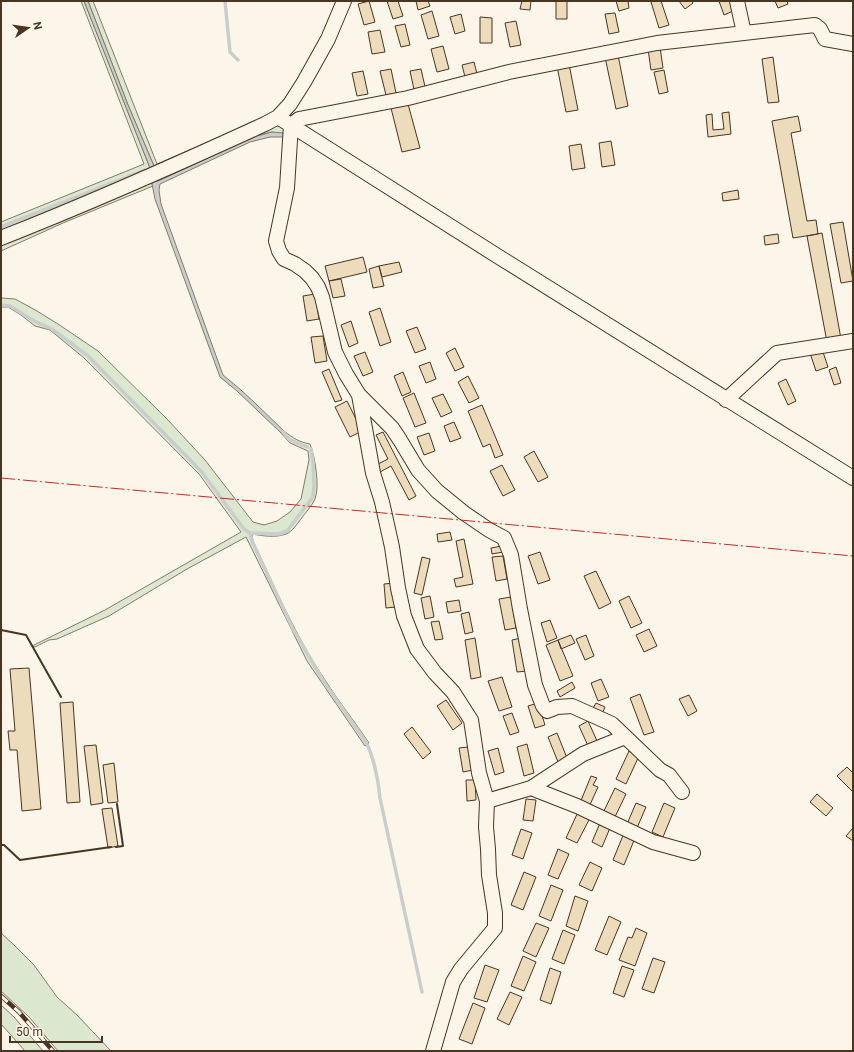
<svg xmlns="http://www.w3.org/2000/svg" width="854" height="1052" font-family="Roboto,sans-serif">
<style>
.green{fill:#dce7d0;stroke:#887966}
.water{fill:#c9cecd;stroke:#887966}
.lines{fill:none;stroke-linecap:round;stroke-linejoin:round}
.stream{stroke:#c9cecd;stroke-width:3.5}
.building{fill:#ecdcbc;stroke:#4a3520}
.minor-casing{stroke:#4a3520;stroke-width:16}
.minor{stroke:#fbf6e9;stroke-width:14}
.rail-casing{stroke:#4a3520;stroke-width:4.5}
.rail{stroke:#fbf6e9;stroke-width:3;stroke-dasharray:9;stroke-linecap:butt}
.wall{stroke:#4a3520;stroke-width:2}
.power{stroke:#c62828;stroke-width:1;stroke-dasharray:14 3 2 3;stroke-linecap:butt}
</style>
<rect width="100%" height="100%" fill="#fbf6e9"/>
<path class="green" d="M81 1H84L150 168 154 166 128 105 88 1H93L157 164 261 119 274 111 283 101 307 64 313 62 275 113 150 171 1 231V222L144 164Z
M281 122 285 131 286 137 272 132 257 136 158 181H153L152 184 153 186 63 223 1 251V244Z
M1 298 15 299 37 311 58 324 98 351 167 419 205 460 253 522 264 525 277 521 290 512 301 499 309 460 308 451 290 443 280 432 285 434 284 431C293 438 299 442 310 444 315 456 320 487 315 499 312 506 305 513 301 519 297 524 292 532 286 534 275 538 264 536 252 534L253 541C275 588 296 637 325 680 339 702 355 722 369 743L365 746 307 661 246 537 187 569 109 616 57 639 49 640 35 647 32 646 105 610 241 532 199 474 84 358 50 330 35 326 21 315 8 307H1Z
M1 933 14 945 34 965 57 997 77 1015 111 1051H58L29 1017 1 991Z
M1 1005 14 1017 43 1051H25L1 1024Z"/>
<path class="water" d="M84 1H88L128 105 154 166 150 168Z
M272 132 283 133 286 137H270L250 142 160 184 159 190 161 204 223 375C245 392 264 412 284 431L285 435 280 432 237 391 220 377 155 199 152 184 153 181H158L238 144 257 136Z"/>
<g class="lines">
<path class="stream" d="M225 1 230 52 238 60
M1 227 145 170
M1 305 10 306 36 322 52 329 88 356 201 471 244 529 250 533 252 541 293 629 324 682 366 742C375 760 378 779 380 798L422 992
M283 432 290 440 307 447
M250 533 279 534 287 531 313 497 314 485 313 462 311 449"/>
</g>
<path class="building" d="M369 1 375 22 364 25 358 4Z
M387 1H398L403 16 393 19Z
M416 1H428L430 6 418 10Z
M522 1H531L530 10 520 9Z
M556 1H567V19H556Z
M616 1H628L629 8 619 11Z
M654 1H661L669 25 659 28 651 2Z
M679 1H692L693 3 685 9Z
M719 1H730L733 11 724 15Z
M775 1H787L788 4 778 8Z
M432 11 439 36 428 39 421 15Z
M615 13 619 32 609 34 605 14Z
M461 14 465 31 455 34 450 17Z
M480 17 492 18V43H480Z
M516 21 521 45 510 47 505 23Z
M405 24 410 45 401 47 395 26Z
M380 30 385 52 372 54 368 32Z
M443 46 449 69 437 72 431 49Z
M660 47 663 68 651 70 648 49Z
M618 55 628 106 616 109 605 57Z
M773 57 779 102 768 103 762 59Z
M474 62 478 78 466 81 462 65Z
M569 64 578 110 566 112 557 66Z
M391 69 396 93 386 95 380 71Z
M421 69 426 91 415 94 410 71Z
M664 70 668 92 659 94 654 72Z
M363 71 368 94 357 96 352 73Z
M408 104 420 148 402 152 391 108Z
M729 112 731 134 708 137 706 115 712 114 713 130 724 129 722 113Z
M798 116 801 131 791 133 807 221 816 220 818 234 793 238 772 121Z
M611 141 615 165 602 167 599 143Z
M581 144 585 168 572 170 569 146Z
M738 190 739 199 723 201 722 193Z
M843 222 853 281 841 283 830 224Z
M822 233 841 339 827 342 807 236Z
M778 234 779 243 765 245 764 236Z
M363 257 367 272 329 281 325 266Z
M399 262 402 272 382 277 379 266Z
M379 266 384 286 373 288 369 269Z
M341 279 345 296 333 298 329 281Z
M315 294 319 319 307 321 303 296Z
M380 308 391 342 380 346 369 312Z
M351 321 358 343 349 347 341 325Z
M417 327 426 349 415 353 406 331Z
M323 336 327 361 315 363 311 337Z
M455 348 464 367 455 371 446 353Z
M822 349 828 367 816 371 810 353Z
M365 352 373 372 363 376 354 356Z
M430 362 436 379 426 383 419 366Z
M836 367 841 383 834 385 829 370Z
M329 369 342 400 335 402 322 372Z
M403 372 411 392 402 396 394 376Z
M468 376 479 398 469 403 458 382Z
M786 379 796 401 788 405 778 383Z
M414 393 426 423 415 427 403 398Z
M443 394 452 412 441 417 432 398Z
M347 401 362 431 350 437 335 407Z
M482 405 503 455 495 458 490 444 483 447 468 411Z
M454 422 461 438 450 442 444 426Z
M383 432 416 496 409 500 391 466 380 472 376 465 388 459 376 435Z
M429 433 435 451 424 455 417 437Z
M534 451 548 477 538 482 524 457Z
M502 465 515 490 503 496 490 471Z
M450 532 452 540 438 542 437 534Z
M464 539 473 584 456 587 454 579 463 577 456 541Z
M502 546 503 552 492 554 491 548Z
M540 552 550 580 538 584 528 556Z
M503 556 507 579 496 581 492 557Z
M422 557 430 559 422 595 414 593Z
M596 571 611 603 599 609 584 576Z
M394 583 396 607 386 608 384 584Z
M430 596 434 617 425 619 421 598Z
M629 596 642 623 631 628 619 601Z
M511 597 516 628 505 630 499 599Z
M459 600 461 611 448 613 446 602Z
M469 612 473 632 465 634 461 614Z
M550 620 557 638 547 642 541 623Z
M439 621 443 639 435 640 431 622Z
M649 629 657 646 644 652 636 635Z
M571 635 575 643 561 649 558 640Z
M586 635 594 656 585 660 576 639Z
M475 638 481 677 471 679 465 640Z
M521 638 527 671 517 672 512 640Z
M558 640 573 676 560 681 546 645Z
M29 668 41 809 22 811 17 750H10L8 731H15L10 669Z
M502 677 512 707 499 711 488 681Z
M601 679 609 697 598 701 591 683Z
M572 682 575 688 560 697 557 691Z
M640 694 654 732 644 735 630 698Z
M689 695 697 711 688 716 679 699Z
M446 700 462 723 453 730 437 706Z
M73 702 80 802 67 803 60 703Z
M538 703 545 725 535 728 528 706Z
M596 703 605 707 602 714 592 710Z
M512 713 519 732 510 735 503 716Z
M588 721 598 743 589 748 579 726Z
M412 727 431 752 423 759 404 734Z
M557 733 567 758 558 762 548 737Z
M527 744 534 773 524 776 517 747Z
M96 745 103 803 91 805 84 746Z
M468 747 473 770 463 772 459 748Z
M498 748 504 772 495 775 488 751Z
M629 751 639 756 626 784 616 779Z
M114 763 118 802 108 803 103 765Z
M847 767 853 773V790L852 791 837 776Z
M591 776 597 778 593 785 598 787 589 807 580 803Z
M466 780H475L476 800 467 801Z
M615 788 626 794 613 821 602 815Z
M817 794 833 808 826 816 810 802Z
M526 799 536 800 533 821 523 820Z
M636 803 646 807 637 828 627 824Z
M664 803 675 808 663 837 652 832Z
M112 808 118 846 108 848 102 809Z
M578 812 590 818 577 843 566 838Z
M600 823 610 828 602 847 592 842Z
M853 828V841L846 836Z
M521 829 532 833 523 859 512 855Z
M624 833 635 838 624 865 613 860Z
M558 849 569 854 558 879 548 875Z
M590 862 602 868 592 891 579 885Z
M524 872 536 877 523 910 511 905Z
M551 885 563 890 551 921 539 916Z
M575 896 588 901 578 931 566 926Z
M609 916 621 922 607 955 595 950Z
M536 923 549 928 536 957 523 951Z
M636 928 647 933 635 966 619 960 628 937 632 938Z
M563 930 575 935 564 964 552 959Z
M523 956 536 962 524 991 511 986Z
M653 958 665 962 654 993 642 989Z
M485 965 499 970 487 1002 474 998Z
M622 966 634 970 624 997 613 993Z
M550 968 561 972 551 1004 540 1000Z
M510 992 522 997 509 1025 497 1019Z
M473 1003 485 1008 472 1044 459 1039Z"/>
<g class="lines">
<defs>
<path id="minor" d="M737 1 744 33
M278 117 499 257 853 478
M1 238C90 203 178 164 265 124L278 117 290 104 304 82 328 39 344 1
M359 395 373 473 382 502 392 547 398 588 404 616 417 649 435 673 453 692 471 720 479 773 487 801 531 788 583 754 625 737
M726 400 777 353 853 341
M531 788 577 806 653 842 693 853
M682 792 669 775 660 770 612 724 572 706 557 707 547 711 543 706 535 685 520 609 511 555 504 538 489 530 464 513 437 491 418 470 400 440 392 428 359 395 346 374 335 352 322 297 318 287 312 278 305 271 295 264 284 259 279 251 276 241 287 188 289 156 291 125 299 119 408 98 509 72 657 43 815 25 820 29 825 39 853 44
M433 1051 453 982 461 969 495 928V913L489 875 488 849 486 827 487 801"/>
</defs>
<use href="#minor" class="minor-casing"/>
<use href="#minor" class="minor"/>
<defs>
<path id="rail" d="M1 996 19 1012 53 1051"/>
</defs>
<use href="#rail" class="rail-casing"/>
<use href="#rail" class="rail"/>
<path class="wall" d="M1 630 26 635 61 697
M1 845H4L20 860 111 847
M116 847 123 846 117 804"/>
<path class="power" d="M1 478 853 556"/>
</g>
<rect width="854" height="1052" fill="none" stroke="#4a3520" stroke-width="4"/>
<g transform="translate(28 28) rotate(77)" stroke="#fbf6e9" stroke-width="3" paint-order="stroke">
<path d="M0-3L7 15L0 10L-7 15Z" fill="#4a3520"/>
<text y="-6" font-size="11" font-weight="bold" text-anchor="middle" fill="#4a3520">N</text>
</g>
<path d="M10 1036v6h92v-6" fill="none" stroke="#4a3520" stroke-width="2"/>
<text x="16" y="1036" font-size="12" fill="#4a3520" stroke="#fbf6e9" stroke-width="3" paint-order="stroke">50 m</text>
</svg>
